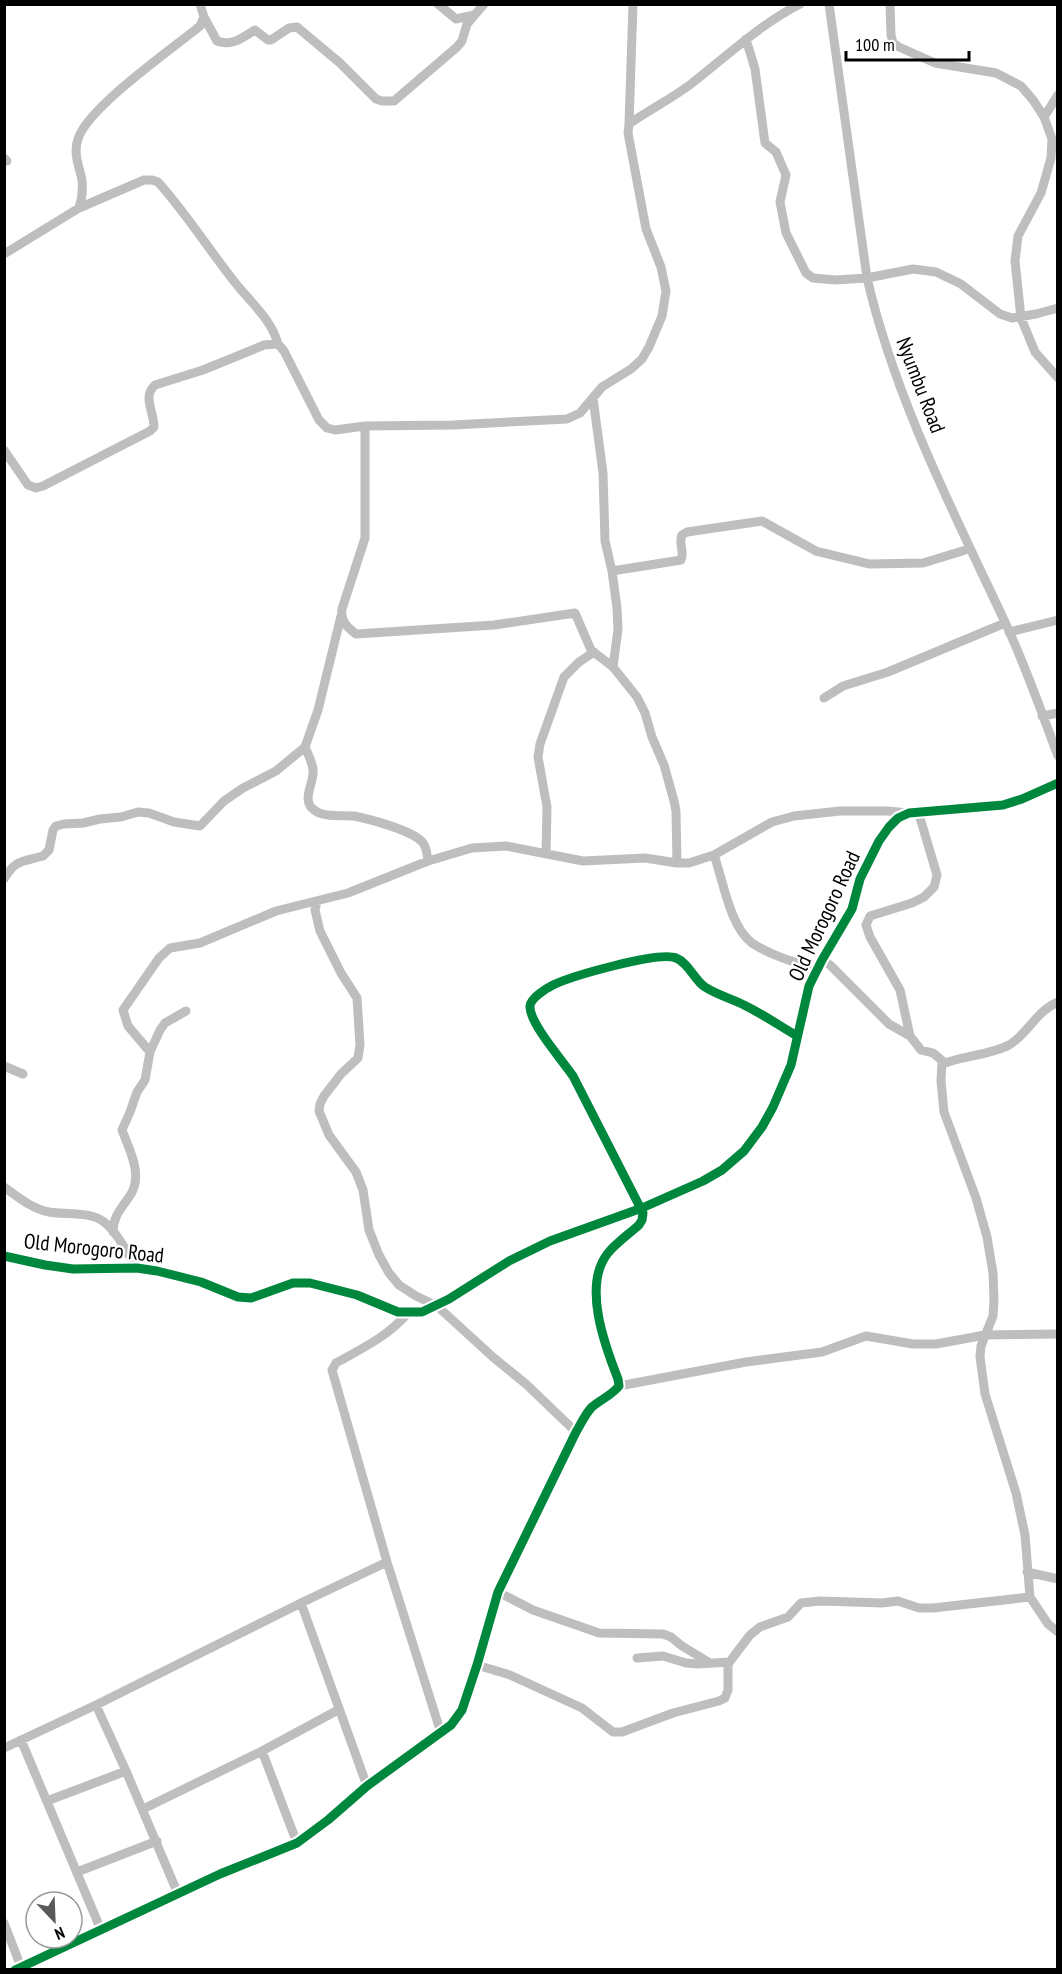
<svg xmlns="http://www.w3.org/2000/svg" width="1062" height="1974" font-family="'PT Sans Narrow',sans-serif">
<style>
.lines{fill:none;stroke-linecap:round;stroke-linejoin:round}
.minor{stroke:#bebebe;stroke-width:9}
.cycleway-casing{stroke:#fff;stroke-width:13}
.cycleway{stroke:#00873e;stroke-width:9}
.labels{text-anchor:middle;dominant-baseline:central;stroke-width:4.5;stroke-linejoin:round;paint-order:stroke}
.street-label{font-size:21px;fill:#000;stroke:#fff}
</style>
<rect width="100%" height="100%" fill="#fff"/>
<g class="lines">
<path class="minor" d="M438 4 456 19 474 15
M829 4 867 278C895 398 952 509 1004 620 1025 664 1041 711 1058 756
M890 4 891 35 893 43 899 47 935 63 996 73 1021 86 1033 100 1044 117 1052 139 1051 158 1041 193 1018 236 1015 261 1021 318 1035 352 1058 378
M204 17 217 41C232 47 243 37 255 30L268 40H271L289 28 297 27 340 63 376 99 382 101H394L457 47 462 41 467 24 484 4
M746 39 755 69 765 143 776 152 786 175 780 202 786 233 806 273 813 278 835 280 867 278 913 269 936 272 961 284 1000 314 1012 318 1036 314 1058 308
M1044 117 1058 95
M629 124 633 4
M4 158 7 161
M79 208 144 180H152L158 182C185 212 208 248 233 280 249 301 271 318 278 344
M4 254 79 208C82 199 83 190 82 180 79 166 73 153 78 139 87 108 172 49 200 26L204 17 200 4
M593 398 603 473 605 541 612 571 617 608 618 629 613 667
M365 426V538L342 609C340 621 347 627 356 634L494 625 575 613 591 650 613 667 637 697 645 713 652 737 664 765 674 801 676 811 677 863
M4 450 28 485 36 488 43 486 150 431 154 427C154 411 142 397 155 385L203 370 264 345 278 344 284 351 319 420 327 428 335 430 365 426 453 425 567 419 580 413 602 387 631 369 642 359 649 347 662 316 666 291 661 267 646 229 628 133 629 124C649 110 671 99 691 84 727 56 759 25 800 4
M612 571 681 560C685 552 678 543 682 535L687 532 762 521 816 551 870 564 923 563 969 549
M341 616 318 710 305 747C308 754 312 762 313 769 315 782 301 799 313 809 322 818 342 815 354 816 369 819 415 831 423 843 427 848 427 855 428 861
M1009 632 1058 620
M824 698 843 686 888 672 1005 623
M1042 716 1058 713
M546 854 547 807 538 757 540 744 564 677 579 662 594 652
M714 855C723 880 730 927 752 943 771 956 796 962 817 970
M4 879C16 859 22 862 43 856L49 850 53 830 56 826 64 824 83 823 100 819 121 817 138 812 149 813 174 822 200 826 224 801 243 788 276 771 305 747
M317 902 315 910 320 931 341 973 357 998 360 1045 358 1058 341 1074 324 1096 320 1104 319 1111 329 1135 356 1172 363 1190 369 1230 379 1255 389 1273 399 1285 416 1296 437 1306 494 1358 526 1384 576 1432
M822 960 830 965 889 1024 910 1036 921 1050 933 1053 945 1063C964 1056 993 1054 1009 1045 1028 1034 1036 1011 1058 1002
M910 1036 900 990 870 937 866 925 870 916 912 903 924 897 934 887 937 875 918 811
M150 1052 128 1026 123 1010 159 958 170 948 200 943 276 911 348 893 428 861 472 848 506 846 583 861 645 858 677 863H689L714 855 772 822 794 816 840 811H887L909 813
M942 1062 941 1081 944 1112 976 1198 987 1237 993 1273 994 1300 993 1316 981 1346 980 1357 985 1394 1016 1493 1025 1535 1030 1597 1048 1624 1058 1632
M4 1066 23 1074
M4 1187C18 1197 32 1209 49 1212 66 1215 90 1211 104 1222 118 1233 127 1253 137 1268
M113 1232C113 1215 123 1207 131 1194 143 1174 129 1149 122 1130L130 1112 137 1092 145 1080 150 1052 160 1030 165 1023 186 1011
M4 1256 45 1265 73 1269 137 1268 157 1271 201 1282 238 1297 251 1298 293 1283H310L357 1295 398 1312H422L449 1299 509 1261 550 1241 642 1208 703 1181 722 1170 744 1151 762 1127 773 1107 791 1065 809 986 822 960 852 909 860 879 879 841 889 827 898 818 909 813 1003 805 1022 799 1058 783
M408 1313C388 1336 363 1348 336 1363L332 1370 387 1562 441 1733
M619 1386 746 1362 822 1352 866 1336 913 1344H936L985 1335 1058 1334
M1027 1572 1058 1579
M498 1592 533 1610 599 1633 663 1634 671 1637 682 1646 710 1663
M301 1603 367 1786
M637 1658 663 1656 686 1663 698 1664 729 1662
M477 1665 510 1675 582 1708 613 1732H622L673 1713 719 1701 725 1698 728 1690V1664L750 1635 760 1627 788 1617 801 1603 820 1601 882 1603 898 1601 919 1608H933L1030 1597
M96 1705 126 1771 178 1894
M21 1740 101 1930
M4 1748 96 1705 301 1603 387 1562
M262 1751 297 1843
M47 1801 126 1771
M143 1809 262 1751 338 1710
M77 1872 157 1841
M4 1923 21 1967
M15 1970 220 1874 297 1843 328 1820 367 1786 451 1725 462 1710 477 1665 498 1592 576 1432C581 1424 585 1414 592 1407 601 1399 611 1396 619 1386L618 1379C605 1346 582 1285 608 1253 616 1243 629 1234 639 1225L642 1220 643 1213 573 1076C563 1061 529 1023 530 1006 531 998 545 989 553 985 572 976 658 951 676 958 689 963 694 980 705 987 717 995 733 999 746 1006 764 1015 780 1026 797 1036"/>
<defs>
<path id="cycleway" d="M4 1256 45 1265 73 1269 137 1268 157 1271 201 1282 238 1297 251 1298 293 1283H310L357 1295 398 1312H422L449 1299 509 1261 550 1241 642 1208 703 1181 722 1170 744 1151 762 1127 773 1107 791 1065 809 986 822 960 852 909 860 879 879 841 889 827 898 818 909 813 1003 805 1022 799 1058 783
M15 1970 220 1874 297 1843 328 1820 367 1786 451 1725 462 1710 477 1665 498 1592 576 1432C581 1424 585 1414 592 1407 601 1399 611 1396 619 1386L618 1379C605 1346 582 1285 608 1253 616 1243 629 1234 639 1225L642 1220 643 1213 573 1076C563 1061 529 1023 530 1006 531 998 545 989 553 985 572 976 658 951 676 958 689 963 694 980 705 987 717 995 733 999 746 1006 764 1015 780 1026 797 1036"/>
</defs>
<use href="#cycleway" class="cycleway-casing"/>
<use href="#cycleway" class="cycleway"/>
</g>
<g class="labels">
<g class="street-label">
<text transform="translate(921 385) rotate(69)">Nyumbu Road</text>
<text transform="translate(824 916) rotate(-65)">Old Morogoro Road</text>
<text transform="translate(94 1248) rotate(6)">Old Morogoro Road</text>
</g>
</g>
<rect width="1062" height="1974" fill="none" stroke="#000000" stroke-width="12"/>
<g transform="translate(54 1920) rotate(157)"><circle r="28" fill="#ffffff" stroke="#999999" stroke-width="1.5"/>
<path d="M0-4.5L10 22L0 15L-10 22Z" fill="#595959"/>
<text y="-9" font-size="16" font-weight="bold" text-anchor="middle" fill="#000000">N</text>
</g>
<path d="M846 51v9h123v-9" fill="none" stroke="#000000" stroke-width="3"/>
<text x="855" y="51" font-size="18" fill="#000000" stroke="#ffffff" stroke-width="4.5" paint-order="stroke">100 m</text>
</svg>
